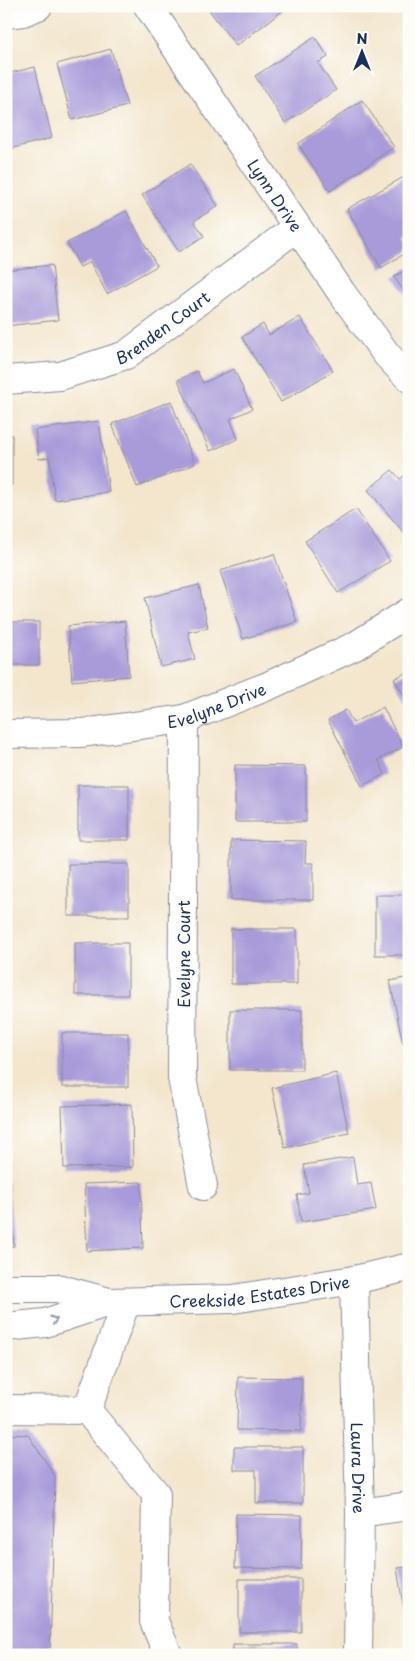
<svg xmlns="http://www.w3.org/2000/svg" width="415" height="1661" font-family="'Playpen Sans',sans-serif">
<style>
.building{fill:#a99bda}
.lines{fill:none;stroke-linecap:round;stroke-linejoin:round}
.minor-casing{stroke:#878a96;stroke-width:30}
.minor{stroke:#fff;stroke-width:28}
.oneway{stroke:#8d97ae}
.labels{text-anchor:middle;dominant-baseline:central;stroke-width:5;stroke-linejoin:round;paint-order:stroke}
.street-label{font-size:16px;fill:#1b2f5e;stroke:#fdfcf7}
</style>
<rect width="100%" height="100%" fill="#fdfcf7"/>
<filter id="ink" filterUnits="userSpaceOnUse"><feTurbulence type="fractalNoise" baseFrequency=".02" numOctaves="2"/><feDisplacementMap in="SourceGraphic" scale="10" xChannelSelector="R" yChannelSelector="G"/><feConvolveMatrix kernelMatrix="1 2 1 2 8 2 1 2 1" color-interpolation-filters="sRGB"/></filter>
<filter id="wash" filterUnits="userSpaceOnUse"><feTurbulence type="fractalNoise" baseFrequency=".0096" numOctaves="4" result="noise"/><feDisplacementMap in="SourceGraphic" scale="20" xChannelSelector="R" yChannelSelector="G"/><feGaussianBlur stdDeviation="1.12" result="paint"/><feColorMatrix in="noise" values="0 0 0 0 0 0 0 0 0 0 0 0 0 0 0 0 0 1.4 0 .05"/><feComposite in="paint" operator="in"/></filter>
<g filter="url(#wash)">
<rect width="100%" height="100%" fill="#f3e6cd"/>
<g id="blocks">
<path class="building" d="M206 6H289L236 46Z
M315 37 328 57 318 63 336 90 285 123 255 76Z
M111 49 127 106 72 120 57 64Z
M35 67 52 138 6 150V92L15 90 10 73Z
M362 100 394 147 330 191 298 144Z
M190 164 218 206 194 221 204 236 179 252 142 195Z
M409 174V236L406 237 409 242V251L381 268 347 209Z
M126 211 157 266 107 294 90 262 80 267 67 243Z
M52 265 58 320 6 326V270Z
M409 267V298L394 277Z
M300 317 333 371 281 402 242 337 263 324 269 335Z
M234 369 252 409 230 419 238 439 210 451 178 380 197 371 203 383Z
M171 401 195 464 137 487 112 424Z
M99 421 109 492 55 500 49 457 39 459 35 430Z
M6 435H12V485H6Z
M392 470 400 479 409 472V539L368 490Z
M356 509 390 561 338 593 305 541Z
M274 554 297 622 243 639 220 571Z
M199 585 208 628 188 632 195 659 161 667 145 598Z
M6 609H10V622H39V665H6Z
M125 621 129 676 72 681 68 626Z
M409 671V703L394 679Z
M383 707 403 747 378 760 385 774 362 786 328 720 346 710 353 723Z
M235 765 306 766V822H235Z
M78 785H129V840H78Z
M231 840 306 841 305 863H313V900H231Z
M68 864H129V916H68Z
M375 895H409V955H375Z
M231 929H297V984H231Z
M75 943H128V995H75Z
M409 977V1043L403 1044 390 981Z
M230 1010H302V1070H230Z
M62 1033H128V1087H62Z
M336 1073 349 1133 285 1148 272 1088Z
M132 1104 133 1167 64 1168 62 1106Z
M353 1157 357 1185 371 1183 376 1210 301 1222 297 1195 309 1193 304 1165Z
M141 1182 143 1248 87 1251 84 1184Z
M8 1183 14 1246 6 1247V1184Z
M238 1377 302 1378 301 1431 237 1430Z
M6 1434 28 1435 55 1476 50 1655H6Z
M234 1447H303V1503H256V1470H234Z
M236 1514 302 1515 301 1569 235 1568Z
M409 1567V1635H408L397 1568Z
M239 1579H301V1632H239Z
M233 1644H297V1655H233Z"/>
</g>
</g>
<g filter="url(#ink)">
<use href="#blocks" fill-opacity="0" stroke="#878a96" stroke-width="1"/>
<g class="lines">
<defs>
<g id="minor">
<path id="s1" d="M148 6 341 292 387 355 409 378"/>
<path d="M6 14 23 12 38 6"/>
<path id="s2" d="M6 380 60 376 126 355 297 227"/>
<path d="M184 719 182 1078 203 1186"/>
<path id="s3" d="M6 734 82 733 184 719 268 686 355 646 409 612"/>
<path id="s4" d="M354 1280 360 1513 358 1655"/>
<path id="s5" d="M6 1288H57L109 1302 233 1299 354 1280 409 1267"/>
<path d="M6 1327 45 1323 109 1302"/>
<path d="M6 1409 87 1410 126 1302"/>
<path d="M87 1410 156 1494 154 1621 168 1655"/>
<path d="M360 1513 409 1506"/>
</g>
</defs>
<use href="#minor" class="minor-casing"/>
<use href="#minor" class="minor"/>
</g>
<defs><path id="oneway-chevron" d="M-2-3.5L2.5 0L-2 3.5" fill="none" stroke-width="1.6" stroke-linecap="round" stroke-linejoin="round" transform="scale(1.25)"/></defs>
<use class="oneway" href="#oneway-chevron" transform="translate(54 1320) rotate(-18)"/>
</g>
<g class="labels">
<g class="street-label">
<text stroke="none"><textPath href="#s1" startOffset="228">Lynn Drive</textPath></text>
<text stroke="none"><textPath href="#s2" startOffset="169">Brenden Court</textPath></text>
<text stroke="none"><textPath href="#s3" startOffset="214">Evelyne Drive</textPath></text>
<text transform="translate(183 954) rotate(-90)">Evelyne Court</text>
<text stroke="none"><textPath href="#s5" startOffset="256">Creekside Estates Drive</textPath></text>
<text stroke="none"><textPath href="#s4" startOffset="188">Laura Drive</textPath></text>
</g>
</g>
<rect width="415" height="1661" fill="none" stroke="#fdfcf7" stroke-width="25"/>
<g transform="translate(362 52)" stroke="#fdfcf7" stroke-width="4" paint-order="stroke">
<path d="M0-4L9 19L0 12L-9 19Z" fill="#1b2f5e"/>
<text y="-8" font-size="14" font-weight="bold" text-anchor="middle" fill="#1b2f5e">N</text>
</g>
</svg>
